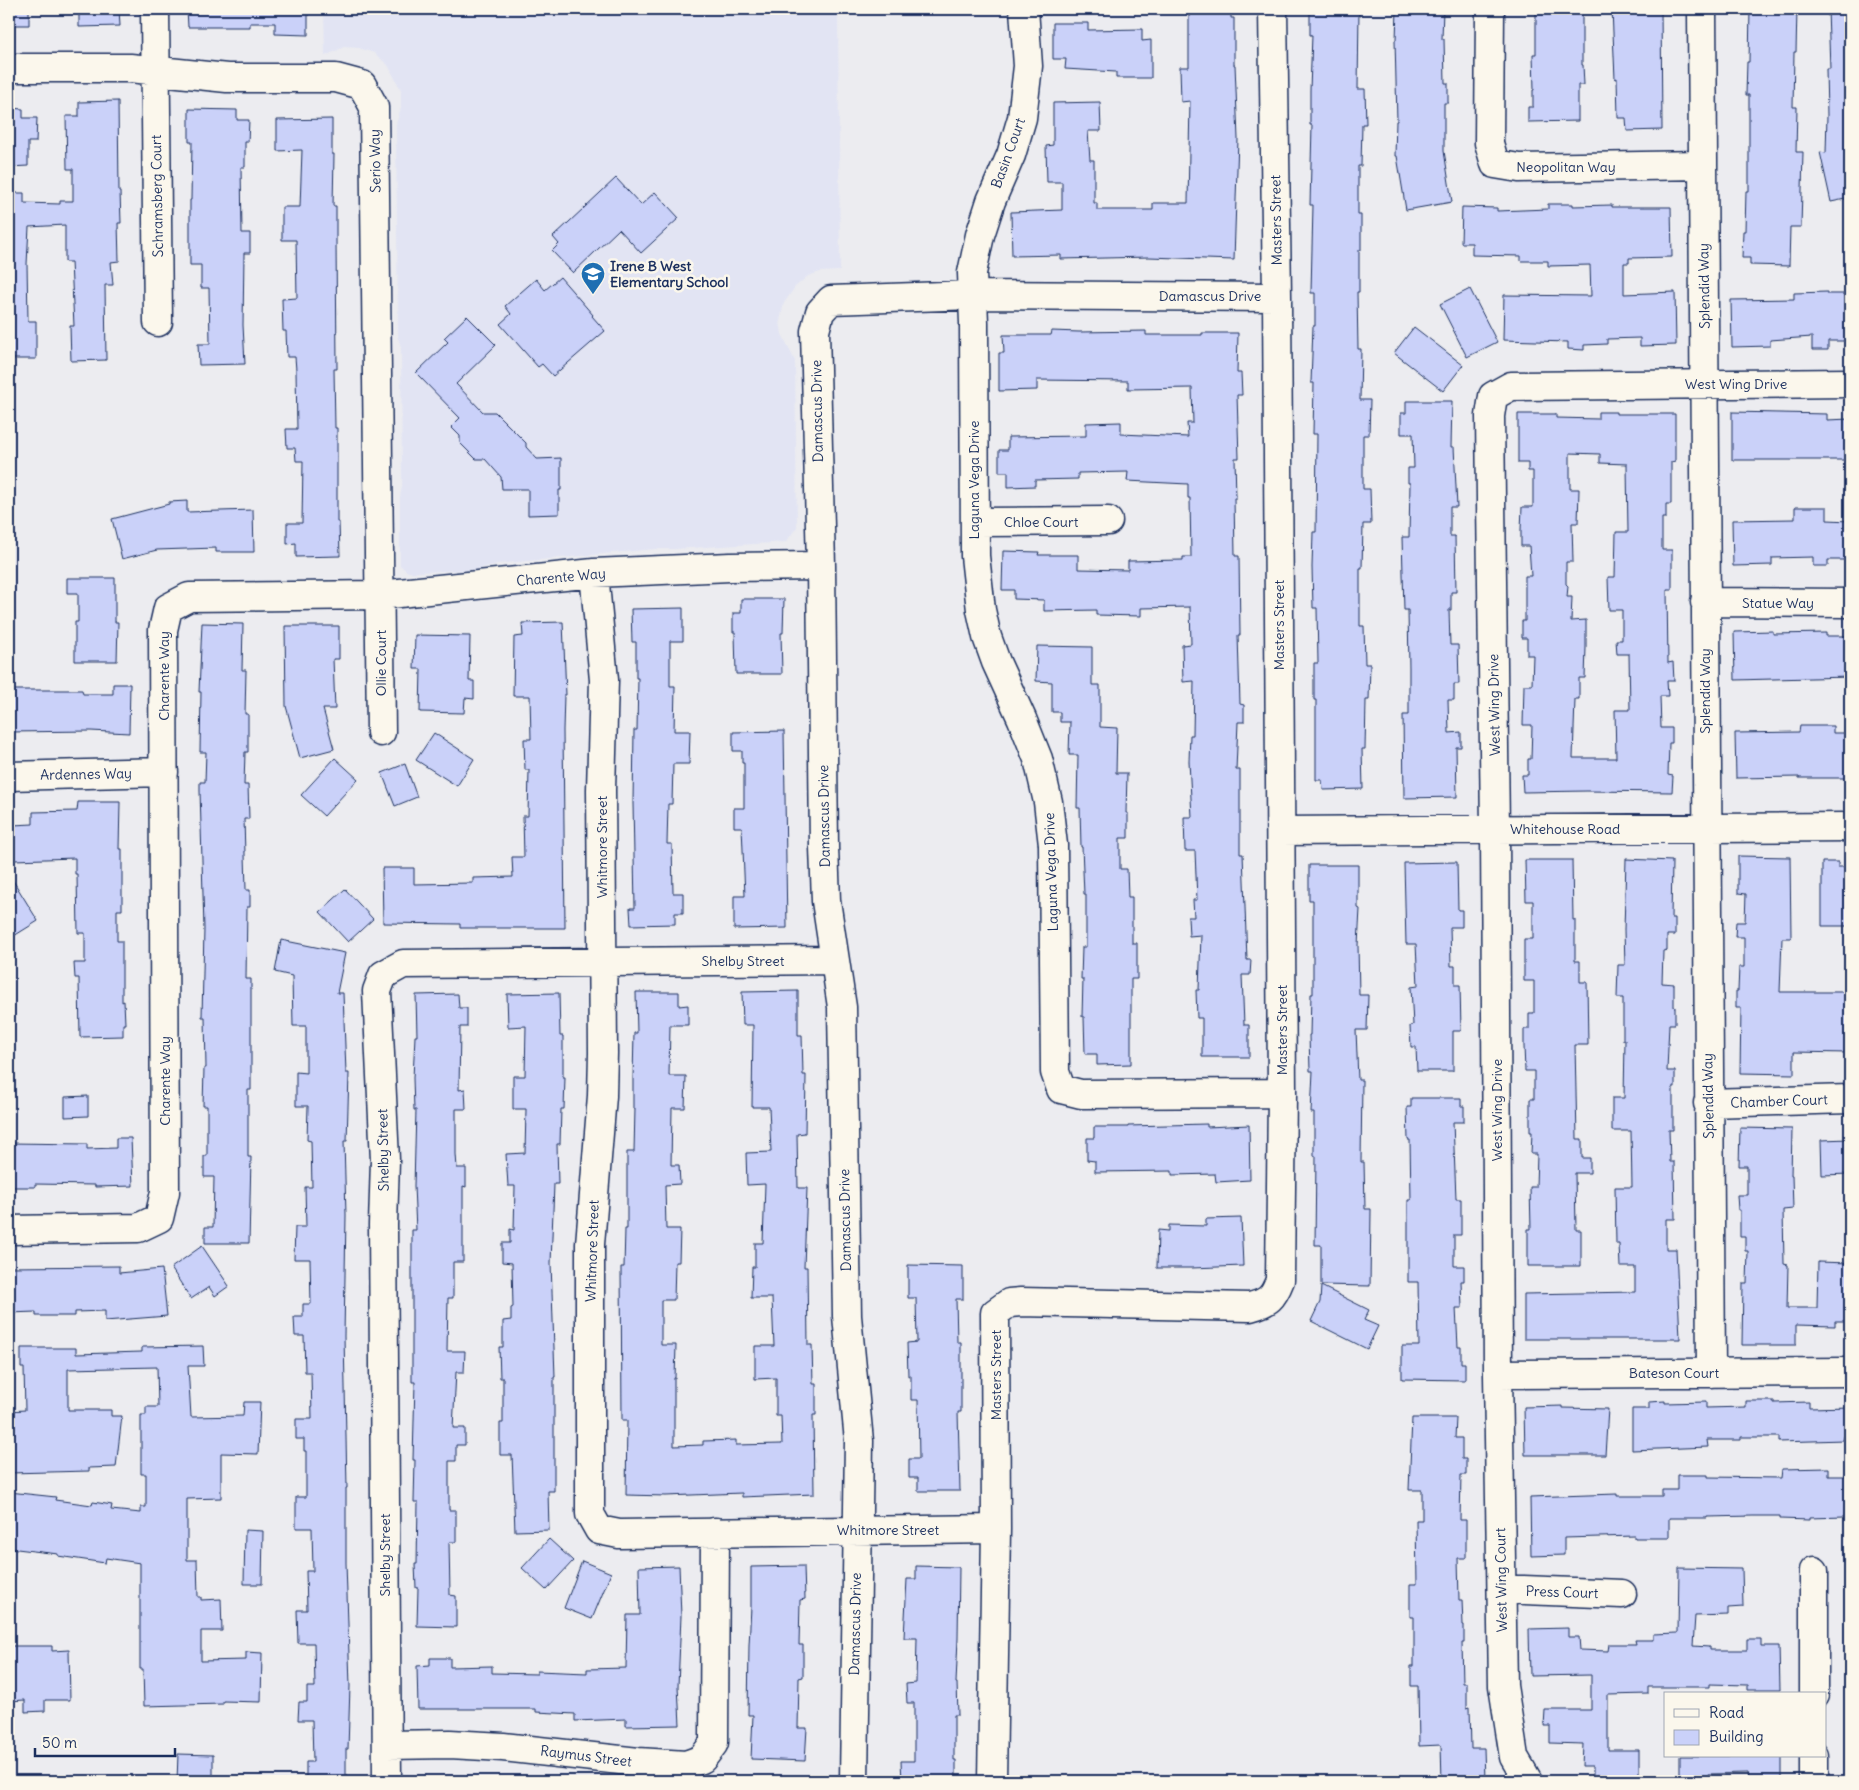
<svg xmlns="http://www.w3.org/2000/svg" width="1859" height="1790" font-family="Delius,sans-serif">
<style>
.built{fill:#e2e4f3}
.building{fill:#cad1f9;stroke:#1b2f5e;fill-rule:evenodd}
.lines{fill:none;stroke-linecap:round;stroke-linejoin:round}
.minor-casing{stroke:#1b2f5e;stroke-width:31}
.minor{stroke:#fbf7ec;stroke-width:28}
.labels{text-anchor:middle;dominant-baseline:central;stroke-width:5;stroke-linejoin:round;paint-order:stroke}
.street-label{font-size:14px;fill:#1b2f5e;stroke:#fbf7ec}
.poi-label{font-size:14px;font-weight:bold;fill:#1b2f5e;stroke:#fbf7ec;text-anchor:start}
</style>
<rect width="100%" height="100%" fill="#ececf0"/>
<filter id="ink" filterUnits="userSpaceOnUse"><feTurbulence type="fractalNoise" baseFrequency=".02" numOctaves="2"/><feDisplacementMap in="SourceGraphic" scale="10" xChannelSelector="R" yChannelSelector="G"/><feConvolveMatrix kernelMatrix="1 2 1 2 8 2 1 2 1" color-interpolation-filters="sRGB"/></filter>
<g filter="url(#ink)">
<path class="built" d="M324 9H838L840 271 820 272 808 276 795 287 784 303 780 321 782 334 795 361 797 527 786 542 675 549H655L497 564 474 570 418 572H408L400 565V497L402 486 401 347 398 338 396 124 401 108V90L388 65 374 53 359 48 344 47 325 56Z"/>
<path class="building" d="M9 9H29V25H9Z
M79 9H119L120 26 79 27Z
M187 9H308V35L275 34V23H250V27H188Z
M1189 9H1231V18H1234V65H1235L1238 139 1234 260 1149 257 1061 259V255L1012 256 1011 212 1062 210V182H1047L1046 146 1053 145V103L1100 102 1101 131H1088L1090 160H1094V203H1097V210H1153V203H1188L1190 101 1181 102 1180 67H1189Z
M1310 9H1359L1358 89H1365L1366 124H1362L1361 166H1358V215H1361V250H1359V292H1357L1358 349H1361L1360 400H1370L1369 435H1363V489H1370L1371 524H1363L1362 568H1360V626H1364L1365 664H1370L1369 700H1366L1365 749H1362L1363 789 1323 790 1322 780H1316V700H1314V663H1318L1317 608H1313L1312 567 1313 532H1316L1317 434H1313L1314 383H1311L1313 326H1315V293H1311L1313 205H1310L1312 125H1310V90L1312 35H1310Z
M1397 9H1443L1442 39H1444L1445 83H1448V103H1444V151L1452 202 1406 210 1397 156H1395L1396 121H1397L1395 40H1396Z
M1536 9H1582V65H1583L1584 85H1578V121L1528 122V107H1533V90H1534L1533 54H1536Z
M1612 9H1661L1662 130 1627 131 1626 118H1618L1617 78 1615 79Z
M1750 9H1797L1796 52H1794L1793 107H1797L1796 152H1803L1801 227H1790L1789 266 1750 265V258H1742L1743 231H1745L1746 191H1749V95H1746L1747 62H1749Z
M1828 9H1850V198L1831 202 1820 152 1826 153 1827 115 1826 69H1830Z
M1053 23H1088V30L1142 29V41L1151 40V78H1116V72L1065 69 1066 59H1053Z
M118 101 119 192H120L121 223H118L119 261 111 262 113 285H105L106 360 71 361 70 326H74L71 262H65V225L29 227 27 264 28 321H36V359H9V193H24V203L60 204V201H73V169H67L66 116H79V102Z
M9 108 23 109V118H37L36 142H28V166L9 167Z
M189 109 237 110V120H249L248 142H245V167H241L242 233H250V253H244L243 325 245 364 199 365 198 344H210L209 288H201V265H190V200H191L192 142H189Z
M332 119V154H334L333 206H336V239L337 369H334L335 428H337V522H339L340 556 296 557V543L287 544V523H302L303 461H296L295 448H287L286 429H297L296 370 295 357H287L286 331H283L282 299 297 298 296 240H282V207H300L302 150 277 151V120Z
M616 178 641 205 655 192 679 218 641 253 619 229 573 273 552 251 559 244 553 237Z
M1548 204H1573V206L1612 205V207H1671L1672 257 1629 258V263H1624V294L1675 292 1676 345 1640 346V338L1607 339V344L1584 345V350L1568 349V342L1503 340 1504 295 1591 296 1590 265 1548 266V261H1521V256L1472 255V243H1461L1462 207 1497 208V211L1548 209Z
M560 277 593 315 592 316 605 331 553 376 542 364 538 367 500 324 511 314 505 306 536 279 545 290Z
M1470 289 1497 342 1467 357 1440 304Z
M1827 292V294H1850V341H1828V350H1812V337L1770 340V346L1732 347 1731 300 1794 299V293Z
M467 316 496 345 456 384 483 412H495L526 443V447L537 459 561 458V490H559V514L528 515V489H502L501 477 485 459H476L460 443V436L451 427 460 418 416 373 448 342 444 338Z
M1414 327 1463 365 1443 391 1394 353Z
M1052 331 1079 332 1146 331V335H1202V333H1238L1237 373H1241L1242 395H1237L1239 458H1235L1236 498H1234L1235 556H1239L1240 635H1238L1240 704 1244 705V722H1238L1236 770H1240V854H1243L1247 960H1251L1250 975H1242L1244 1025H1249V1057H1202V1018H1197L1196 990H1199L1201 935 1189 936 1188 917H1194L1193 900H1197L1195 851H1185L1184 817H1192L1189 761 1190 735H1193L1194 681 1183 682 1182 645 1191 644 1190 607 1141 608V616L1096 615V610L1044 611V600L1014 599V590H1002L1003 551 1039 552 1038 555H1078V569L1128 570V561L1183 560V557H1191L1190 498H1188V484L1127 481 1128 472 1078 473V479L1035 480V486L1008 487V472H999V450H1008V437L1086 436V423L1121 422V434L1188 437 1187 423H1193L1192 388 1128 389V381L1037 380V390L999 391V353H1004L1003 335H1051Z
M1406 401H1452L1451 447H1454L1457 507H1450V536H1455L1456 592H1451V610H1449L1450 645H1458L1459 684H1454V700H1448L1449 733 1461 732V747H1456L1457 797 1404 798 1403 715H1409V668L1408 610H1404L1402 537H1409L1410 483H1408V468H1414L1413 434H1401V413H1406Z
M1598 412H1616V414H1675V461L1671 462V504H1666V518H1662V550H1672V590H1667L1668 663 1673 662 1674 681H1667L1668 696H1660L1661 728H1672V743H1669L1668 775 1673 776 1672 792 1587 791 1523 792 1522 775H1528V759H1531L1532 725H1523L1524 685H1532L1533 655H1527V638H1522V621H1525V576H1531L1529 546H1521V530L1522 507H1533V471H1528V463H1518V414H1556V418L1598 419ZM1570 453 1600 454V463L1627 464 1628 532H1616L1615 577H1608L1609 610H1622V640H1616L1617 654H1629L1630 710H1615L1616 758H1573L1575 699H1579V678H1585L1586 647V620L1571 621 1572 597H1567L1568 586 1566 584V562H1573L1572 523H1578L1579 489H1570Z
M1732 412 1827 414V420L1850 419V460H1732Z
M187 501V512L253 510 254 552H216V548L157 550 122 559 112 519 169 504V502Z
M1795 507H1827V520L1850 521V560H1828V566H1813V557L1772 558V565L1733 566 1732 520 1795 519Z
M67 578H115V622H118L117 661H75V622H78V593H67Z
M741 599H784L783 633H781L782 674H736L735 632H733V613H741Z
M683 608V641H670V686H675L674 731H690L689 764H673L672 804H668L667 844H672L673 893H683V913H675V924L631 925 630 908H635L633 803 634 730H637L638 678H636V642H632L631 609Z
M563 622 566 695H564L563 730 565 928H460V924L383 923 382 868H414V884L473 883V878L513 877 512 857H524L523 816H528L529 770H525L524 739H531L530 696H513L514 637 523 636 522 623Z
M202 623 243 624 242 670H246L245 714H248V752H245L244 785H248L249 819H244L246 890H250V907H247L246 979H251V1090H248V1157H251L249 1243H205V1227H213L214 1177H204V1156H207V1106H203L204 1068H206L205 1017H202L204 929 200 791V782H205L206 752H200L201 692H199Z
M285 626H339V659H333L335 709H323L334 749 300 758 286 706Z
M1773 631V634L1826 633V636H1850V677L1735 680 1734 632Z
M415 635 470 636 469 681H474V699L465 698 464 713 420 712 421 669H414Z
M1037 646 1092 647V685H1100V727L1117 728 1116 773H1127L1126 813H1128V838H1120V869H1127L1128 897H1132V943H1137V979H1131V1064L1097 1065V1054H1085L1084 1017H1082L1083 979H1081L1082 947H1086V894H1084L1082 847H1081L1080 808H1077L1078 755H1069L1070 722H1060V712H1052V682L1036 681Z
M113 684H130L129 733 91 731 9 732V690H82L83 694H113Z
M1800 726H1833V733H1850V778H1799V777L1736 778 1735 733 1799 732Z
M784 731 787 928 734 929V896H745L742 827H734V808H744V763H742V751H733V732Z
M434 733 474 759 457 786 416 760Z
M335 758 358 779 324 816 301 795Z
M405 764 417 797 395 806 382 773Z
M78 802H120L119 849H122V910H117V941H122V1002L124 1001 125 1024H123V1036L80 1037 79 978H75L74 963H85V933H78L77 874H75V858L14 860 13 825 33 824V812L77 811Z
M1738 856 1790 857 1791 938H1782L1780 992H1849L1848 1053 1794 1052V1074L1740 1073 1741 1008H1736V991H1738L1739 967H1744V937H1735L1736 922H1745L1746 894 1738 893Z
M1626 859 1672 861 1671 918H1675V935H1667V950L1663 951 1662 983 1674 984V1007H1675V1024H1669L1667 1071H1675V1087H1673V1130H1669L1670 1162H1674L1675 1219H1666V1249H1676L1680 1339H1524V1294L1635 1292V1267H1620L1619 1244H1616L1615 1187H1632L1631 1131H1612V1098H1624L1625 1040H1623V998H1617L1618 965H1625L1624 930Z
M1525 860H1572L1573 920H1575V961H1580V982H1587L1588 1045H1575L1577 1139H1582V1158H1590V1173H1575L1576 1230H1581V1266H1528V1229H1531L1530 1187H1536L1537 1154H1531L1532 1132H1530V1099H1534V1071H1525L1524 1046V1029H1529V1013H1534V981H1524V939H1533V901H1526Z
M1457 862 1458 910H1462V927H1450L1451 966H1455V985H1460L1461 1031H1453V1071H1417L1416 1047H1411L1410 1026 1413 1025 1411 987 1418 986 1416 944H1406L1404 863Z
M1822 862H1838V867H1850V926H1822Z
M1309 865H1358V908L1360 909 1358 945 1359 995H1368L1367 1030H1356L1358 1080H1362L1361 1162H1364L1365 1209H1371L1370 1286 1321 1285V1245H1315L1316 1156H1314V1113H1311L1313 1071H1310L1309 1035H1310L1311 994H1313V900H1309Z
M9 874 38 921 9 939Z
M345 889 373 919 348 942 320 912Z
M281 940 345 953 337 993H343L346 1073H349L347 1141H344L346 1215 344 1336 347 1488H346V1563L350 1686 348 1749H346V1781H306V1762H313L312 1720H298L299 1702H307V1687H315L314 1643H298L297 1610H307L306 1571H313L312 1528H296V1497H306V1451H304V1439H296V1419H312L311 1372H305L304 1336H295L294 1317H303V1304H311L310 1259H294L295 1227H306L305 1187H312L311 1141 307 1140 308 1106H296V1072L306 1073V1026H293L292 976 275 972Z
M798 991V1035H802L803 1075H806L805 1133 797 1134 798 1188H807L804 1267H807L808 1345H812L813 1384H816V1415H813L814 1494 742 1497V1493L666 1496 626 1495 627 1420H622L621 1267H624L625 1229H627V1152H634L635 1108H633V1078L634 1033H637L636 992H679V1006L688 1005V1025H670L669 1076H686L685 1108H672L671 1165H679L680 1184 665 1185 666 1229H680L679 1262H675L674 1300H661V1345H676L675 1378H674V1446L703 1445V1441L736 1440V1445L782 1444 781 1416H776V1378L755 1379V1346H774L772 1298H751L752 1267H755V1243H763L765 1184 747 1185 746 1153 771 1152 769 1107H752L753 1025H743L742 992Z
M559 993 560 1036H563V1077H565L564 1109H561L560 1144H557L558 1184H554L551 1263 555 1377H554V1491H548L549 1530 515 1531 512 1455H500V1423H503V1378H500L499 1347H503V1321L511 1320V1308L513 1307 512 1263 502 1262V1243H510V1229L514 1230 515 1186H508L506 1154 525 1153 526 1109H513V1076H525L526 1026 508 1027 507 994Z
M458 994 459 1008H467V1027H460L459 1090 465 1089 466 1109H456V1154L457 1168H466V1187L463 1186V1262H453V1298H448L447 1351H465L464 1372H456L453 1428H465V1445H456V1461H449V1510H456V1542H449L450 1595 456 1596V1627L417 1626 418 1588H416L415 1564H417L418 1502H414L415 1460H413L415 1382H412V1230H416L414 1186 416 1110H414L413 1078 415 1036H417L416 995Z
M88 1096V1116L65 1117V1097Z
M1411 1098H1461V1106H1464V1122H1453L1456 1199H1461V1235H1454V1266H1464V1281H1461L1462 1308H1456L1458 1347H1461V1363H1465V1380L1402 1379V1346H1419L1418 1282H1408V1200H1411L1410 1140H1408L1407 1107H1411Z
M1207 1124V1127L1249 1125 1250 1180 1216 1182 1215 1174 1172 1175V1171L1095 1172V1161L1087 1160V1138H1094V1127H1128V1126Z
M1740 1128 1792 1129 1791 1176H1792L1793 1209 1783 1210 1784 1264 1788 1265 1787 1308H1817L1818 1262 1850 1263V1321H1835V1326L1796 1325V1345H1742L1743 1283H1747L1748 1251H1745V1237H1740V1210H1738L1737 1195H1747V1166H1739Z
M116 1138H131L133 1186 95 1187V1185L35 1184V1187H9V1143L87 1144V1149L116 1148Z
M1850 1139V1174L1822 1175 1821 1140Z
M1241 1218 1243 1266 1192 1268H1157L1158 1230 1169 1231V1225L1206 1226V1219Z
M202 1246 229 1286 215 1296 209 1287 191 1299 171 1268Z
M908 1265 963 1266V1299H956L957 1342H961V1412H958L960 1491H918V1478H909V1459H919L918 1400H911V1375L908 1376 907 1343 917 1342 916 1298H908Z
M119 1266V1273L162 1269 167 1316 105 1321V1311L75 1312V1316H36V1312L9 1313V1267Z
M1321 1286 1369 1310 1364 1320 1378 1326 1367 1349 1311 1321 1320 1302Z
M203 1346 204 1366H188L191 1417 243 1416 244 1402H260L258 1454 221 1453V1498L187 1499V1560H197L198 1597H201V1600L221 1599 222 1631H201V1661L246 1660V1652L262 1653 261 1702 223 1701V1704L144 1706 143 1669H140V1563L106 1558 105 1563 58 1556V1554L9 1548V1492L56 1497 55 1500 92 1505 93 1502 112 1505 111 1510 141 1513V1507H146V1474H141V1415H146V1407H158L157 1367 68 1369V1410H111V1416H122L116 1467 89 1468V1471L9 1473V1411L25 1410 24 1368H21V1348H76V1354L142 1352V1347Z
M1665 1401V1403L1706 1402V1408L1746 1407V1401H1774V1403L1809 1402V1408L1850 1407V1437H1843L1844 1440 1779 1442V1437H1741V1440H1707L1708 1447 1632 1450V1409H1649V1402Z
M1563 1406V1408L1608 1409 1605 1455H1525L1524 1407Z
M1412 1418H1456L1455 1438H1462V1459H1466V1475H1461L1460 1520H1466V1558H1458L1459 1600H1462L1463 1625H1464V1643H1462L1463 1683H1467V1708L1470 1707 1471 1748H1484L1485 1781H1442L1441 1745 1419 1746 1418 1686H1411V1666H1414V1617H1410V1584H1417L1416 1520H1422V1490H1409Z
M1829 1468V1476H1850V1514H1845V1517L1809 1518V1520L1780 1519V1516H1753L1707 1517V1518H1669V1538H1635V1536L1564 1538V1555L1531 1556 1530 1497 1617 1494V1496H1662V1490H1678V1475H1708V1477L1781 1478 1782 1469Z
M245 1530 263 1531 262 1584H244Z
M549 1539 573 1561 546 1590 522 1568Z
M582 1561 611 1573 592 1619 564 1608Z
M679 1566 681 1616 678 1686 680 1725 626 1726V1719L575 1721V1714L536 1712V1709H418L417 1666 430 1665V1658H450V1667L492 1666V1673L537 1674V1671L587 1673V1669L626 1668 627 1615H640L639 1567Z
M804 1566 805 1599 800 1600 799 1645H803V1677L799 1678 798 1728H807L805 1761 751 1759 753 1715H748L749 1645 751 1607V1567Z
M916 1566 959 1567 958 1638 956 1683H957L958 1715H954V1760H956V1781H902L901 1761H914V1703H907L906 1684 916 1683 917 1638H904L907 1579H916Z
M1679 1568 1742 1569 1743 1607 1728 1608V1615L1695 1616 1693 1646 1709 1647V1650H1747V1639H1761V1646H1779L1780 1690H1748V1685L1709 1684V1687H1648V1694L1608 1695V1750H1639V1781H1593V1766H1582L1583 1744 1550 1743V1726H1544L1545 1710H1591V1675L1530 1676 1529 1629 1568 1628V1637H1579L1580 1650 1608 1651 1609 1644H1636L1635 1640H1653V1634L1678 1633Z
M9 1646H52V1651L69 1650 70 1700H45V1711L25 1712V1700L9 1701Z
M178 1754 213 1755V1781H177Z
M1680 1756H1781V1778H1763V1781H1748L1747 1773 1709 1774V1776H1680Z"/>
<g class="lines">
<defs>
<path id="minor" d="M155 9 158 322
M1024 9 1028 66 1022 118 1011 155 991 201 980 235 972 273 974 323 975 556 981 610 987 637 996 662 1022 719 1038 759 1048 802 1053 845 1055 1072 1061 1089 1081 1094 1282 1093
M1490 9 1489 143 1495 164 1519 168 1703 165
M1702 9C1704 463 1707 918 1711 1373
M9 68H130L227 78H336L362 85 374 107 381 732
M975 522 1108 521
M594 573 604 680 601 790 603 1053 602 1096 590 1244V1514L599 1530 619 1534 996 1529
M1705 602 1850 603
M9 776 164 772
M1281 831 1850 827
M1708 1103 1850 1099
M9 1230 138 1228 159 1218 165 1192 163 630 168 608 189 597 380 595 594 573 730 567 821 566
M1498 1374 1850 1372
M1502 1589 1622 1594
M1814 1694V1571
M387 1745 450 1744 503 1747 638 1762 686 1765 702 1759 714 1743 715 1532
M1814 1756V1781
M387 1781 383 1225 385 1160 377 991 383 975 403 964 834 960
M854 1781 859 1441 847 1316 842 1007 826 901 824 847 821 566 815 331 820 312 831 300 973 295 1277 297
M992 1781 996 1529 995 1313 1009 1303 1021 1302 1250 1307C1269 1302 1273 1298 1280 1280L1282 1093 1277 297 1273 9
M1528 1781 1514 1757 1503 1686 1498 1374 1495 830 1490 416 1493 396 1511 386 1850 383"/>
</defs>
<use href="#minor" class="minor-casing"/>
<use href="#minor" class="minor"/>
</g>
</g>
<defs>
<symbol id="school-pin" viewBox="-11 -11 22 30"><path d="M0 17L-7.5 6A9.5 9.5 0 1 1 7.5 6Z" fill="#1f6fb2" stroke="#fbf7ec"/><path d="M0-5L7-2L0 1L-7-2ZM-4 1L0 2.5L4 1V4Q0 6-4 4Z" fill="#fff"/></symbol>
</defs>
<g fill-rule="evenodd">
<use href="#school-pin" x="579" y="260" width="28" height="38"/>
</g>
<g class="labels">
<g class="street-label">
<text transform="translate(1008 153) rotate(-70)">Basin Court</text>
<text transform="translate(375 161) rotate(-91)">Serio Way</text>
<text x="1566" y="167">Neopolitan Way</text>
<text transform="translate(157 196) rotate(-91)">Schramsberg Court</text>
<text transform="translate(1276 220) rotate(-91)">Masters Street</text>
<text transform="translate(1704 286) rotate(-91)">Splendid Way</text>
<text x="1210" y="296">Damascus Drive</text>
<text x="1736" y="384">West Wing Drive</text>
<text transform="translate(817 411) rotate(-91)">Damascus Drive</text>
<text transform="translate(974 480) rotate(-90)">Laguna Vega Drive</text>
<text x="1041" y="522">Chloe Court</text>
<text transform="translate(561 577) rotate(-5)">Charente Way</text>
<text x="1778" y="603">Statue Way</text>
<text transform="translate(1279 625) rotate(-90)">Masters Street</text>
<text transform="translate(381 663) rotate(-90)">Ollie Court</text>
<text transform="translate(164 676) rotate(-90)">Charente Way</text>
<text transform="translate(1705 691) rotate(-90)">Splendid Way</text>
<text transform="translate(1494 705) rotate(-91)">West Wing Drive</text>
<text transform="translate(86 774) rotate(-1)">Ardennes Way</text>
<text transform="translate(824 816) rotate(-91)">Damascus Drive</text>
<text x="1565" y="829">Whitehouse Road</text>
<text transform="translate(602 847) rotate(-90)">Whitmore Street</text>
<text transform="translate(1051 872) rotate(-92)">Laguna Vega Drive</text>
<text x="743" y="961">Shelby Street</text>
<text transform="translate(1282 1030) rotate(-90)">Masters Street</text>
<text transform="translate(165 1081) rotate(-90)">Charente Way</text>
<text transform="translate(1708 1096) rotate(-91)">Splendid Way</text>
<text transform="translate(1779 1101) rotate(-2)">Chamber Court</text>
<text transform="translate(1497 1110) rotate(-90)">West Wing Drive</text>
<text transform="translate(383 1150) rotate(-91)">Shelby Street</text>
<text transform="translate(845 1220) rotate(-91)">Damascus Drive</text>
<text transform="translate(592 1251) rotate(-88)">Whitmore Street</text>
<text x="1674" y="1373">Bateson Court</text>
<text transform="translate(996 1375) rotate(-90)">Masters Street</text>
<text x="888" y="1530">Whitmore Street</text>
<text transform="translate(385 1555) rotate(-90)">Shelby Street</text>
<text transform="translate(1501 1580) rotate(-91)">West Wing Court</text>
<text transform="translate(1562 1592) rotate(2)">Press Court</text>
<text transform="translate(855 1624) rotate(-89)">Damascus Drive</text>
<text transform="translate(586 1756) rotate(7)">Raymus Street</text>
</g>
<g class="poi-label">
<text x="610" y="266">Irene B West<tspan x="610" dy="16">Elementary School</tspan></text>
</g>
</g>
<rect width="1859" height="1790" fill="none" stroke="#fbf7ec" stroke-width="30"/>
<rect x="15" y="15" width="1829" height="1760" fill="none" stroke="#1b2f5e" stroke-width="2" filter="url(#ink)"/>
<rect x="1664" y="1692" width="162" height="65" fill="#fbf7ec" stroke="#a1a7b3"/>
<rect x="1674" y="1709" width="25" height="8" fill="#fbf7ec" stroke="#a1a7b3"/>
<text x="1709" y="1718" font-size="15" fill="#1b2f5e">Road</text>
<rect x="1674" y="1730" width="25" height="15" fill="#cad1f9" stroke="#a1a7b3"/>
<text x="1709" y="1742" font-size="15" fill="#1b2f5e">Building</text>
<path d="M35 1748v8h140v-8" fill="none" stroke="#1b2f5e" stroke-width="2.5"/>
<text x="42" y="1748" font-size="15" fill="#1b2f5e" stroke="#fbf7ec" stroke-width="4" paint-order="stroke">50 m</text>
</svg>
